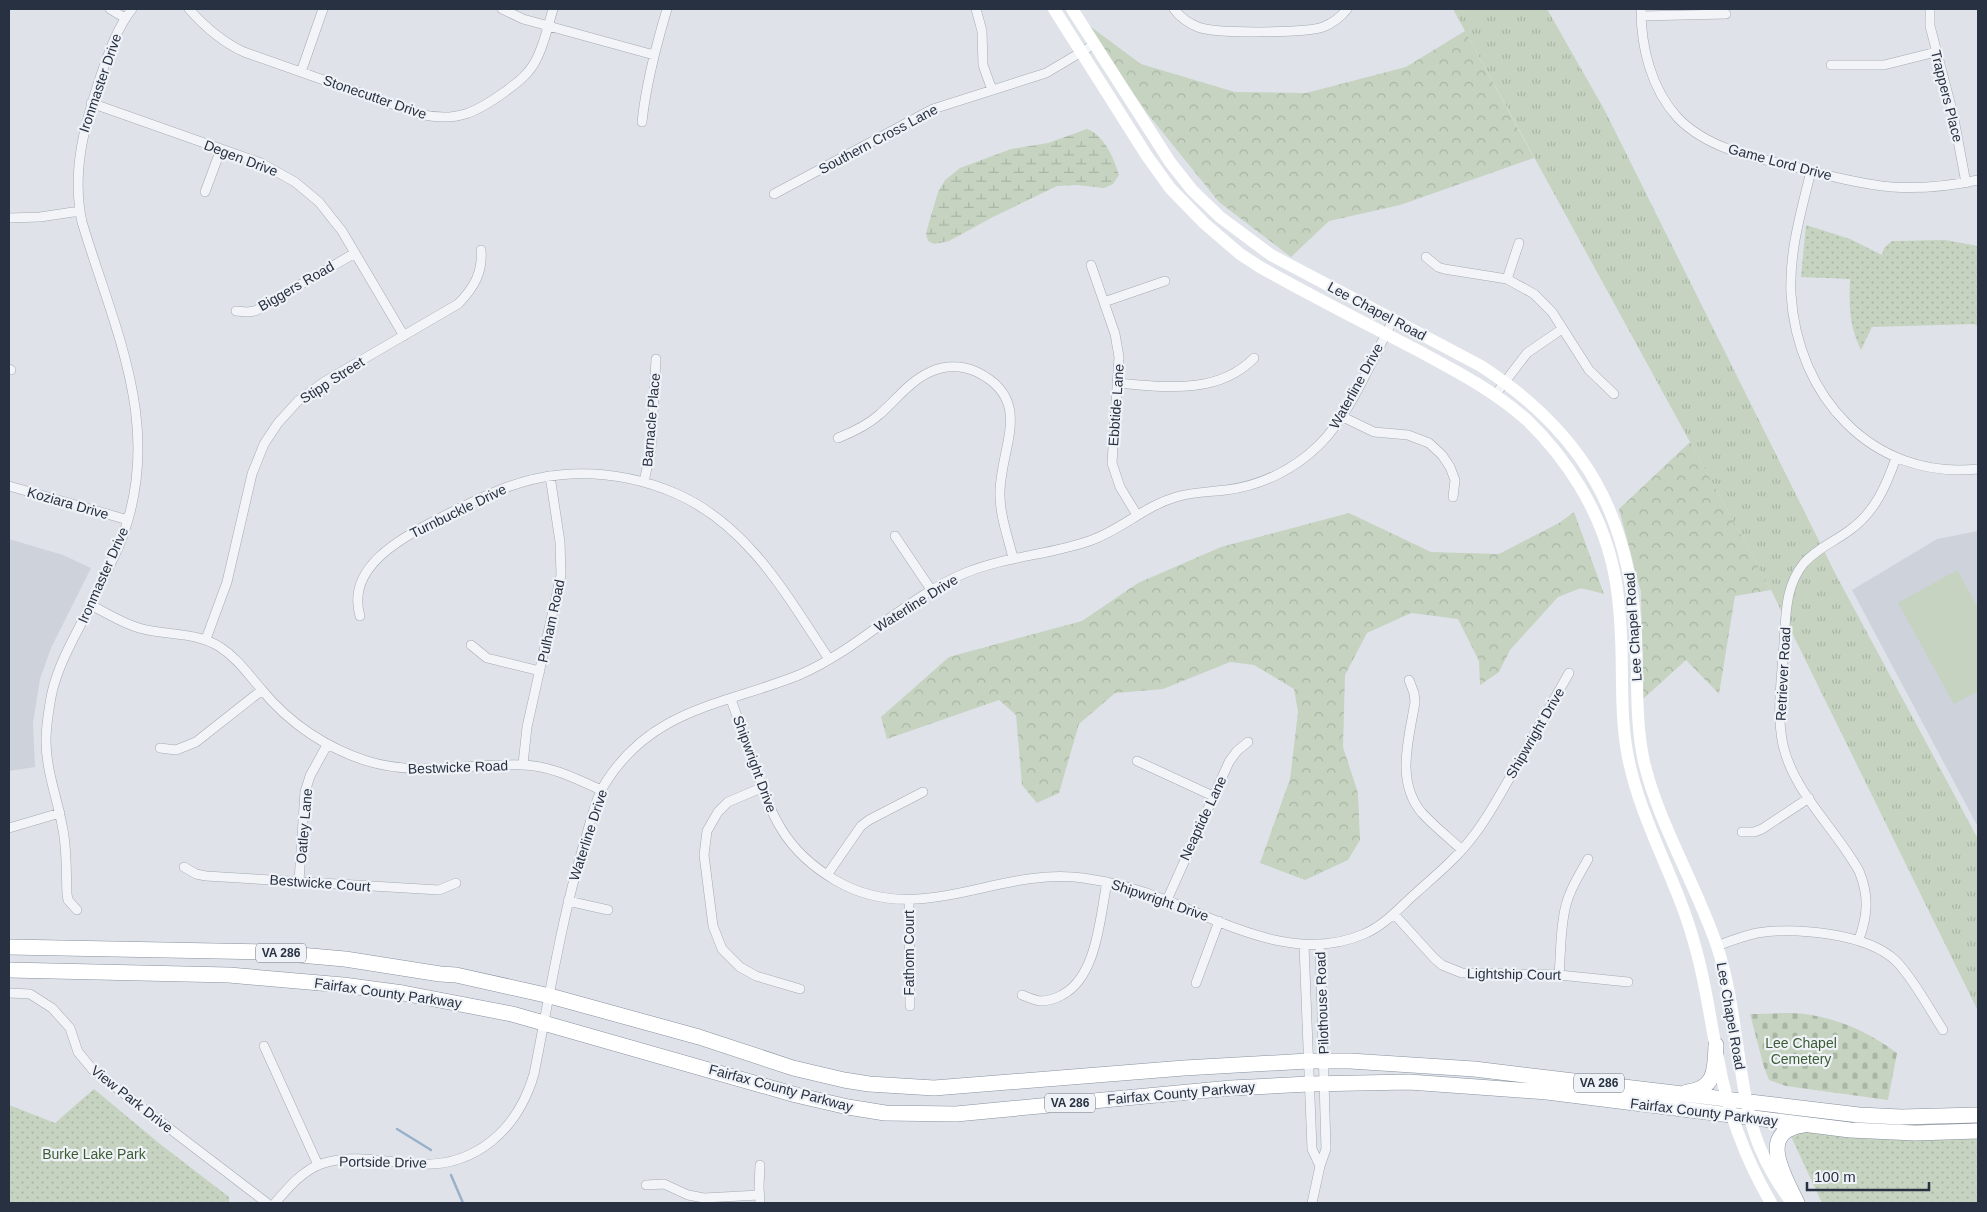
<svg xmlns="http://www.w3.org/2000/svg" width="1987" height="1212" font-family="Helvetica,sans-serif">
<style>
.built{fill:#cdd2db}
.grass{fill:url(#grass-tufts)}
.forest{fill:url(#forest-crowns)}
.wetland{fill:url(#wetland-marsh)}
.cemetery{fill:url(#cemetery-stones)}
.park{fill:url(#park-dots)}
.pitch{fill:#c5d3c0}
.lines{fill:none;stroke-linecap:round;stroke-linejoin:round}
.stream{stroke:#99b1cb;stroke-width:2.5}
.street-casing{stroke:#a4aab3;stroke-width:10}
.highway-casing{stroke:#8691a0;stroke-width:16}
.street{stroke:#f2f4f7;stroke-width:9}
.secondary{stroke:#fff;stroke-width:12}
.highway{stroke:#fff;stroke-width:15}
.labels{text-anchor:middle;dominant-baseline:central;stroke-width:4.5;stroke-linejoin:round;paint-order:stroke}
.shield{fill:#eff2f7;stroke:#646b78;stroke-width:1}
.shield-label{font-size:12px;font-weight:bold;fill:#283141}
.street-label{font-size:14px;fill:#283141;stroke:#eff2f7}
.park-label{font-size:14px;fill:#3c5d34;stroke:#eff2f7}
</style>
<defs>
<pattern id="grass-tufts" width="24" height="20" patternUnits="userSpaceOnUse" patternTransform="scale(1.25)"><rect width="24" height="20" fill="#c5d3c0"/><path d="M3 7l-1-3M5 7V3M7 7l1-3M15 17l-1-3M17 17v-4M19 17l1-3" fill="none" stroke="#a9b6a6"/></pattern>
<pattern id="forest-crowns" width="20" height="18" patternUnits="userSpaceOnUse" patternTransform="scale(1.25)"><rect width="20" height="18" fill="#c5d3c0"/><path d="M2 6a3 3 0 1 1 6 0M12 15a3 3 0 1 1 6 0" fill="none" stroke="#a9b6a6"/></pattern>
<pattern id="wetland-marsh" width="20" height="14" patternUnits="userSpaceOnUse" patternTransform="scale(1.25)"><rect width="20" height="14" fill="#c5d3c0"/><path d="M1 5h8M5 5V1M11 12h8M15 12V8" fill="none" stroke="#a9b6a6"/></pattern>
<pattern id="cemetery-stones" width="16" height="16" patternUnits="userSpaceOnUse" patternTransform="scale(1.25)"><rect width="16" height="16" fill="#c5d3c0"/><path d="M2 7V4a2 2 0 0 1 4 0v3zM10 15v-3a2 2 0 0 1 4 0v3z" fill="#a9b6a6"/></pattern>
<pattern id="park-dots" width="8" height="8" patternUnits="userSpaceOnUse" patternTransform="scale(1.25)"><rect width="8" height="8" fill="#c5d3c0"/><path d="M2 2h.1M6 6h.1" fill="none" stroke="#a9b6a6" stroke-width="1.8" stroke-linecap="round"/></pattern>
</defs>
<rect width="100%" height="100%" fill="#dfe3e9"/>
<path class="built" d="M1978 531V827L1852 590 1937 539Z
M9 539 63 555 91 568 51 648 40 679 33 723 35 767 9 771Z"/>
<path class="grass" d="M1453 9H1547L1604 109 1836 575 1978 839V1011L1771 590Z"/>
<path class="forest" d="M1083 21 1141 64 1235 92 1306 93 1406 67 1465 31 1534 158 1400 205 1329 221 1291 257 1219 202 1147 113Z
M1690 442 1771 590 1735 596 1719 694 1686 660 1643 699 1641 592 1619 509Z
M1574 512 1604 594 1581 588 1558 597 1510 650 1499 672 1480 685 1479 661 1458 619 1411 613 1367 633 1345 675 1343 747 1358 793 1360 840 1348 860 1305 880 1260 863 1290 779 1298 712 1294 689 1254 665 1230 662 1163 689 1115 693 1079 724 1059 793 1037 803 1022 785 1016 715 999 700 887 739 881 717 949 657 1082 621 1138 583 1221 547 1349 513 1431 552 1499 554 1559 523Z"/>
<path class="wetland" d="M1087 129C1104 135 1114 158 1119 175L1113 184 1104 188 1077 185 1057 186 993 217 949 241 934 244 928 241 926 233 938 192 945 180 960 168 1011 149 1048 143Z"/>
<path class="cemetery" d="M1750 1014C1767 1014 1787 1012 1804 1014 1841 1019 1868 1032 1897 1053L1888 1100 1786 1086 1769 1080 1764 1067Z"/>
<path class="park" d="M1806 225 1850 239 1882 255 1884 248 1892 241 1945 240 1978 246V326L1974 324 1872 327 1861 350C1849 325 1849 306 1850 279L1801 277Z
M94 1089 160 1144 229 1197V1203H9V1105L55 1123Z
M1774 1100 1911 1114 1978 1116V1203H1822Z"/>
<path class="pitch" d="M1957 570 1978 608V691L1954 704 1898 603Z"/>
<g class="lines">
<path class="stream" d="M397 1129 431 1150
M451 1175 463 1203"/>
<defs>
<path id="street" d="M110 9 125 18
M189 9C205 27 222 42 244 52L420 114C457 123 477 112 506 91 518 82 529 74 536 60 544 45 548 26 553 9
M502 9 523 19 654 55
M976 9 982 31 983 65 992 90
M1174 9C1180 17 1188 23 1198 27 1215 34 1306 33 1323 27 1333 23 1341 17 1347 9
M1641 9C1641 47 1651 89 1678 118 1709 150 1757 158 1799 168 1829 176 1860 184 1892 187 1921 189 1950 186 1978 180
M1930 9V26L1953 114 1966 183
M1641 16 1726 14
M1831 65H1884L1936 52
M301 72 323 9
M91 103 261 163 295 182 319 202 342 231 404 336
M642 122C646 83 656 46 667 9
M1811 171C1801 212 1789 252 1791 294 1797 396 1872 480 1978 469
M205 192 221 149
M774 194 933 109 1046 73 1095 44
M9 218 40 217 80 211
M1426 257 1438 267 1444 269 1507 279 1534 294 1552 312 1589 370 1614 394
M1091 265 1115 334 1119 357 1112 463 1120 487 1137 515
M1507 279 1519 243
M1104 302 1165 281
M236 311 247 312 255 311 355 253
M9 369 11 370
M1118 383C1165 387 1218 395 1254 358
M1495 395 1527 353 1562 329
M1343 417 1374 432 1408 435 1429 443 1442 455 1450 467 1455 480 1453 497
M838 438C853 432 868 425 880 414 896 400 910 381 930 372 944 365 963 365 977 372 1034 400 1001 446 1000 491 999 513 1008 537 1013 558
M644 482 651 449 656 359
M9 486 128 520
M895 536 932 591
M91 605C106 613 122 623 139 628 166 636 194 631 220 647 237 658 248 674 262 690 289 723 326 748 367 761 419 777 469 763 522 765 549 765 577 779 601 790
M360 616C345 565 406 536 442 517 480 498 516 479 559 475 600 471 640 478 677 494 749 526 787 596 829 659
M206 639 227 582 252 474 264 444 278 423 298 401 324 382 458 304C474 288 483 272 481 250
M471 645 487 658 540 671
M1409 680 1414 693 1415 702C1409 739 1395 781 1422 813 1434 826 1449 838 1462 850
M731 699C738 720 746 740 753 761 771 815 784 850 835 880 919 930 997 866 1083 878 1113 882 1141 890 1168 901 1230 925 1297 963 1364 934 1385 925 1399 908 1416 893 1436 875 1458 857 1474 835 1489 816 1500 794 1512 774 1531 740 1550 707 1569 673
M160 748 176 750 196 742 262 690
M1137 761 1213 796
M523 764 527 727 561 575 560 542 550 476
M761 788 728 802 718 812 707 831 704 855 713 926 722 949 740 967 756 976 800 989
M9 828 60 813
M1742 832H1754L1762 829 1809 798
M184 867 196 874 206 876 439 890 456 883
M827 875 861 826 869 820 923 792
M299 881 305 792 310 776 327 745
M1167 900 1229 762 1237 751 1248 742
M568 901 608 910
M909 901 910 1006
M77 910 68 900 67 894C66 873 67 850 63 830 58 800 46 771 46 741 46 729 48 715 50 703 55 668 75 637 90 606 100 587 109 567 118 548 167 432 115 332 82 222 71 171 85 123 101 75 109 52 117 28 132 9
M1394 914 1434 958 1442 965 1462 973 1559 975 1628 982
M1859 939C1868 915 1869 895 1859 871 1836 829 1794 793 1783 745 1776 712 1782 676 1784 643 1786 615 1785 586 1804 563 1817 548 1834 542 1850 530 1875 512 1886 486 1896 458
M1304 945 1312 1149 1320 1166
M1717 946C1730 941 1743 936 1757 933 1795 927 1867 933 1896 961 1913 978 1930 1010 1943 1030
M1559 975C1561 952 1560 927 1566 905 1570 888 1580 874 1588 859
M1196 983 1219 921
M9 993 30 994 52 1008 70 1028 78 1052 93 1070 267 1203
M1022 995C1027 997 1034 1000 1040 1001 1048 1001 1055 999 1062 995 1097 977 1100 917 1107 882
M264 1046 318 1165
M760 1165 759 1187 760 1203
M646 1185 664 1184 688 1195 704 1198 759 1195
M275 1203C288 1188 302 1171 321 1164 351 1153 386 1162 416 1164 476 1168 518 1129 534 1074 549 999 561 921 583 847 590 826 594 801 606 782 653 708 724 705 799 675 858 650 905 598 965 573 1006 556 1051 555 1092 540 1122 529 1145 506 1176 497 1193 492 1209 492 1226 490 1261 486 1295 469 1320 444 1350 414 1373 358 1393 320
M1312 1203 1320 1166 1326 1149 1320 944"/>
<path id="highway" d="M9 947 265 952 345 959 440 974 456 975 550 996 699 1037 793 1068 844 1080 869 1084 934 1088 1184 1068 1308 1061H1350L1474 1069 1859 1115 1901 1117 1978 1115
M9 970 229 975 343 985 403 993 512 1014 796 1095 848 1107 885 1113 956 1114 1231 1088 1309 1084 1409 1082 1547 1092 1850 1130 1915 1133 1978 1131
M1687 1092C1716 1089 1715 1069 1716 1045
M1797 1203C1785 1177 1756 1132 1803 1125"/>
</defs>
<use href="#street" class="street-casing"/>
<use href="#highway" class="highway-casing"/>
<use href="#street" class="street"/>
<path class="secondary" d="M1054 9 1147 156 1170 188 1204 223 1240 254 1260 267C1311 296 1365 323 1417 350 1456 371 1495 391 1528 421 1567 459 1599 509 1612 563 1618 587 1620 612 1621 637 1623 677 1620 717 1628 757 1641 823 1678 881 1695 946 1706 983 1710 1021 1718 1058 1727 1110 1745 1158 1771 1203
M1072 9 1170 162 1192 190 1220 217 1271 255 1481 366C1584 433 1631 516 1636 638 1638 679 1635 721 1644 762 1659 825 1696 884 1717 946 1728 979 1733 1015 1738 1050 1743 1083 1747 1117 1760 1148 1768 1167 1778 1184 1790 1200"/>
<use href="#highway" class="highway"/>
</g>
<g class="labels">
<g class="shield">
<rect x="256" y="943.5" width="50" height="19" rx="4"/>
<rect x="1574" y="1073.5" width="50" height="19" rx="4"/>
<rect x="1045" y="1093.5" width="50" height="19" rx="4"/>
</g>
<g class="shield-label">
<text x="281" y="953">VA 286</text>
<text x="1599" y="1083">VA 286</text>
<text x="1070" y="1103">VA 286</text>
</g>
<g class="street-label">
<text transform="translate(100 83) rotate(-71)">Ironmaster Drive</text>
<text transform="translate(1947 96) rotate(76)">Trappers Place</text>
<text transform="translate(375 97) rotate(19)">Stonecutter Drive</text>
<text transform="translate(878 139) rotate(-28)">Southern Cross Lane</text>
<text transform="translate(241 158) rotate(21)">Degen Drive</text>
<text transform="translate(1780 162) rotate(15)">Game Lord Drive</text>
<text transform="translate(296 286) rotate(-30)">Biggers Road</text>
<text transform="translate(1377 311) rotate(28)">Lee Chapel Road</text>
<text transform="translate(332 380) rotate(-33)">Stipp Street</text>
<text transform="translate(1356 386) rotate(-61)">Waterline Drive</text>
<text transform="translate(1116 405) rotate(-86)">Ebbtide Lane</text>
<text transform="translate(651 420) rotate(-85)">Barnacle Place</text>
<text transform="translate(68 503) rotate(16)">Koziara Drive</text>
<text transform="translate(458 511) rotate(-26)">Turnbuckle Drive</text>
<text transform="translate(103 575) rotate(-66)">Ironmaster Drive</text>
<text transform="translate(916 603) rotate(-32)">Waterline Drive</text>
<text transform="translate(551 621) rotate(-78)">Pulham Road</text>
<text transform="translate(1633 627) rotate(-94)">Lee Chapel Road</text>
<text transform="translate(1783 674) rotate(-87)">Retriever Road</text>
<text transform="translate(1535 733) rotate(-60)">Shipwright Drive</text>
<text transform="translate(755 764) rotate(70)">Shipwright Drive</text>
<text transform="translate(458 767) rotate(-2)">Bestwicke Road</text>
<text transform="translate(1203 818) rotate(-65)">Neaptide Lane</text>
<text transform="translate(304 826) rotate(-85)">Oatley Lane</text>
<text transform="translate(588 835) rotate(-72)">Waterline Drive</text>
<text transform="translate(320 883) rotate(4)">Bestwicke Court</text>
<text transform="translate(1160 900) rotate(19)">Shipwright Drive</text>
<text transform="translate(909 953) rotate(-90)">Fathom Court</text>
<text transform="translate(1514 974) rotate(1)">Lightship Court</text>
<text transform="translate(388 993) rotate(8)">Fairfax County Parkway</text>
<text transform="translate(1322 1003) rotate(-92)">Pilothouse Road</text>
<text transform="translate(1731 1016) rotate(80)">Lee Chapel Road</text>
<text transform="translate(781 1088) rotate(15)">Fairfax County Parkway</text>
<text transform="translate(1181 1093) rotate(-5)">Fairfax County Parkway</text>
<text transform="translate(132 1099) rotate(38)">View Park Drive</text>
<text transform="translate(1704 1112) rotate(7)">Fairfax County Parkway</text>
<text transform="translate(383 1162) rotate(1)">Portside Drive</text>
</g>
<g class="park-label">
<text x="1801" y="1043">Lee Chapel<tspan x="1801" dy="16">Cemetery</tspan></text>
<text x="94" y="1154">Burke Lake Park</text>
</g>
</g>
<rect width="1987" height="1212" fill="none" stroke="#283141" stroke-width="20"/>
<path d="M1807 1182v8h122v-8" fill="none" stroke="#283141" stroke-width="2.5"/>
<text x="1814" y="1182" font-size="15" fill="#283141" stroke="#eff2f7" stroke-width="4" paint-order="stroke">100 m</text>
</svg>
